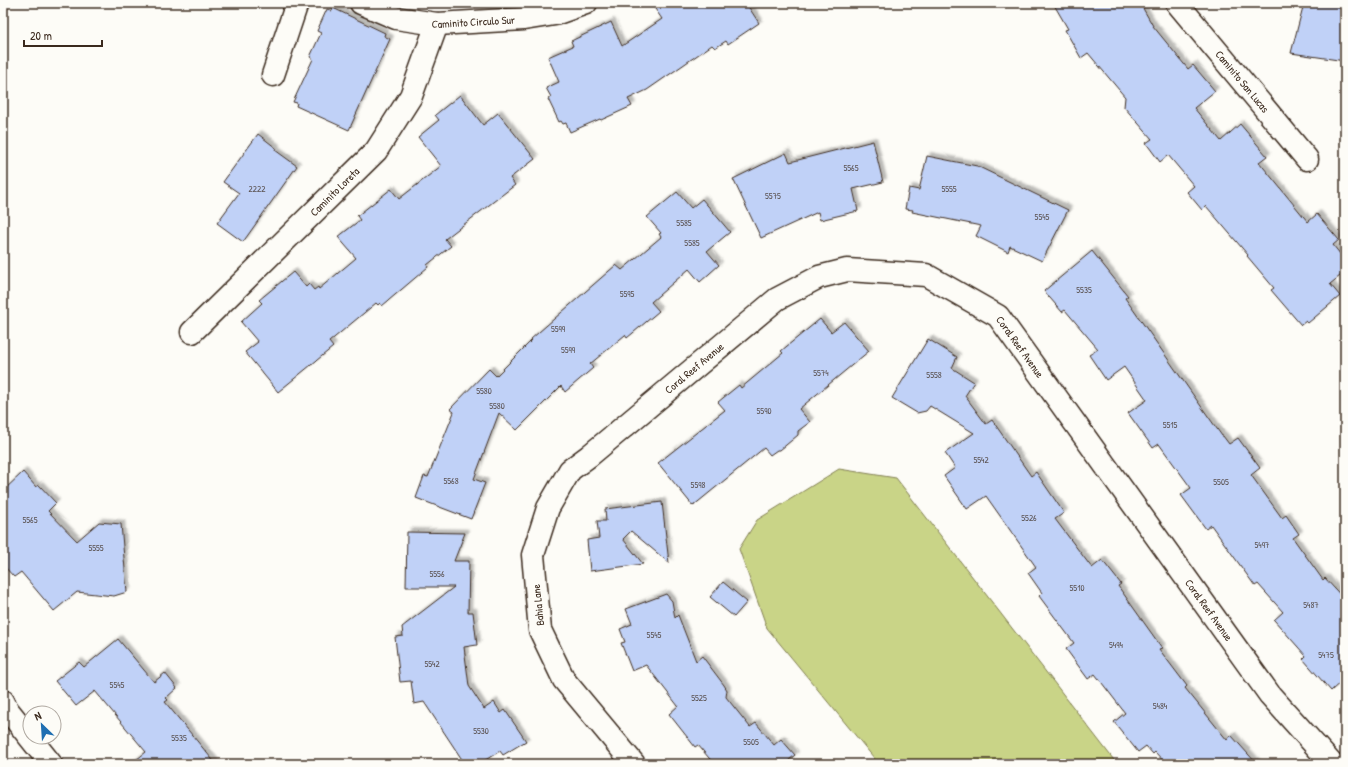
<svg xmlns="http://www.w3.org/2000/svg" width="1348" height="767" font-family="'Patrick Hand',sans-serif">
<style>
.green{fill:#c9d487;stroke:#827f52}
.building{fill:#c0d1f7;stroke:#3b2a1e;filter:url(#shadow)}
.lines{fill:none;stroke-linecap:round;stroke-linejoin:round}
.minor-casing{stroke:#3b2a1e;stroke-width:25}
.minor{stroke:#fdfcf7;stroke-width:22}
.labels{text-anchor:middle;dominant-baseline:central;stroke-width:3;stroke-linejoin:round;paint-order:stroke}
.number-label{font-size:9px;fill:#5c5454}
.street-label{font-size:11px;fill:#3b2a1e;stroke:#fdfcf7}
</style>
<defs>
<filter id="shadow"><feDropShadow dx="3.5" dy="-3.5" stdDeviation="1" flood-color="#0004"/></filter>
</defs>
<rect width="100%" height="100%" fill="#fdfcf7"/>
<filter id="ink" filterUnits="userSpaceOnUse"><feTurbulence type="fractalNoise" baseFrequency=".025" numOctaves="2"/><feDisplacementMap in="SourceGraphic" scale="8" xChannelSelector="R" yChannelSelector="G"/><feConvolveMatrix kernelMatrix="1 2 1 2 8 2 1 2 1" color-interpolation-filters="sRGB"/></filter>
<g filter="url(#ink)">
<path class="green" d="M839 469 896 478 1117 764H879L767 628 739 549 757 520Z"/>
<path class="building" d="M651 3H746L759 23 728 44 726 41 715 48 712 45 647 90 628 99 632 106 601 120 600 119 570 132 566 123 563 124 561 121 559 122 548 99 551 97 546 88 559 82 548 57 573 46 571 41 611 22 622 46 662 19Z
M1053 3H1140L1153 26 1188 69 1193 65 1215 91 1194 108 1221 141 1240 124 1267 156 1259 162 1308 222 1317 214 1339 240 1333 245 1345 260V272L1330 284 1340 296 1308 323 1306 321 1301 325 1271 290 1274 288 1247 256 1248 255 1206 206 1202 210 1187 192 1194 186 1168 155 1160 162 1146 143 1152 139 1124 107 1125 97 1088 53 1081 58 1065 30 1068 29Z
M1304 3H1345V61L1291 53Z
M333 8 385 33 384 36 390 39 349 130 296 106 297 103 293 102 313 59 310 57 321 33 317 31 327 9 332 11Z
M460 95 483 125 498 113 535 159 510 178 515 185 445 239 451 246 427 265 428 267 382 306 380 303 378 305 376 303 329 342 333 347 278 392 245 352 258 342 241 322 262 303 259 300 293 272 306 287 309 284 314 290 318 287 319 289 356 258 338 237 360 220 357 216 391 189 399 199 441 166 418 137 439 120 435 115Z
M258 134 276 148 275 150 297 166 243 242 217 223 239 193 223 182Z
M873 141 883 182 853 189 858 211 820 220 818 212 761 238 733 179 786 153 790 162Z
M927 156 977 166 1068 210 1042 261 1010 246 1008 252 976 236 981 226 912 212 913 210 905 209 909 188 919 190Z
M677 192 691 208 702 199 730 232 707 251 719 265 700 282 689 269 651 302 659 311 627 338 625 335 590 364 593 368 565 392 561 386 517 430 499 413 474 479 485 483 471 519 416 498 424 476 428 477 454 412 450 409 489 369 496 376 532 340 531 339 616 265 622 270 661 237 659 234 661 233 647 217Z
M1092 251 1128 296 1125 298 1222 436H1223L1229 444 1238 438 1260 468 1251 475 1282 518 1286 515 1299 534 1293 538 1323 580 1325 578 1345 600V678L1331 691 1303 659 1306 656 1274 620 1283 612 1258 584 1255 586 1211 525 1206 529 1181 495 1191 488 1159 444 1153 448 1128 413 1147 400 1124 367 1106 380 1089 355 1098 349 1065 310 1062 312 1044 291Z
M820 319 831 332 844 322 869 351 799 409 810 422 798 431V435L780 450H777L770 455 764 448 693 506 658 463 725 410 718 402 739 385 741 388 783 353 781 351Z
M928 339 957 357 952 368 974 382 965 396 986 424 992 420 1031 476 1036 472 1064 513 1055 519 1092 568 1102 560 1121 584 1118 586 1162 648 1159 649 1187 686 1185 688 1227 740 1231 735 1257 764H1166L1155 752 1153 754 1146 746 1138 752 1114 722 1125 713 1095 674 1088 679 1066 649 1074 643 1039 596 1042 593 1028 573 1036 567 986 496 967 509 944 476 955 468 945 453 974 433 930 406 926 411 917 413 892 398Z
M23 472 36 487 39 485 56 503 48 511 77 541 99 522 121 524 127 592 114 596 77 592 54 611 21 572 14 577 3 565V491Z
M662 502 669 563 631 531 623 539 643 564 590 571 587 540 599 538 597 521H606L605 509Z
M407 532 465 533 454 561H469L468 612H473L477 645 464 647 469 686 484 709 494 702 501 713 505 710 526 741 503 755 500 751 479 764H465L424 702 414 704 411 681 400 682 395 637 403 636 402 627 454 587H406Z
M723 582 747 602 734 617 710 597Z
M666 594 672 601 675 618 678 615 696 661 702 656 724 685 727 690 726 697 750 727 756 723 774 745 781 739 795 755 788 761 791 764H714L698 745 695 747 669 714 678 706 646 665 632 671 621 643 625 642 620 629 632 624 626 609Z
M118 639 154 682 165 673 177 688 166 698 168 700 165 702 216 764H131L146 752 95 691 76 706 55 681 79 662 84 667Z"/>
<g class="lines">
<defs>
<g id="minor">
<path id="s1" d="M361 3 396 18 437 24 524 19 555 14 586 3"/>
<path id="s2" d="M1177 3 1307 159"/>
<path d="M273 75 297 3"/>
<path id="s3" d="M192 332 376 151 411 96 437 24"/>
<path d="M3 701 7 709 51 764"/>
<path id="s4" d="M634 764 564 680 540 630 533 555 548 508 570 470 589 456 777 299 819 277 847 270 926 275 998 316 1270 695 1332 764"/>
</g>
</defs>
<use href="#minor" class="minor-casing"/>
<use href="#minor" class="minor"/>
</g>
</g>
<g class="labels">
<g class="number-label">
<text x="851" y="168">5565</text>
<text x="257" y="189">2222</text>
<text x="949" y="189">5555</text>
<text x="773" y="196">5575</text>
<text x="1042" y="217">5545</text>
<text x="684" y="223">5585</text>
<text x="692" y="243">5585</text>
<text x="1084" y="290">5535</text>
<text x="627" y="294">5595</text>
<text x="558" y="329">5599</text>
<text x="568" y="350">5599</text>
<text x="821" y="373">5574</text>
<text x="934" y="375">5558</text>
<text x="484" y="391">5580</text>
<text x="497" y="406">5580</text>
<text x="764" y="411">5590</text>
<text x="1170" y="425">5515</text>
<text x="981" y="460">5542</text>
<text x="451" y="481">5568</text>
<text x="1221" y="482">5505</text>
<text x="698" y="485">5598</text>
<text x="1029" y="518">5526</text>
<text x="30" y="520">5565</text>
<text x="1262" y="545">5497</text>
<text x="96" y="548">5555</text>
<text x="437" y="574">5556</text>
<text x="1077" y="588">5510</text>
<text x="1311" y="605">5487</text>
<text x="654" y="635">5545</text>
<text x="1116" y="645">5494</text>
<text x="1326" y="655">5475</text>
<text x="432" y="664">5542</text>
<text x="117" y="685">5545</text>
<text x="699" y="698">5525</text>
<text x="1160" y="706">5484</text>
<text x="481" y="731">5530</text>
<text x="179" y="738">5535</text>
<text x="751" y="742">5505</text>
</g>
<g class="street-label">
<text stroke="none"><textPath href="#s1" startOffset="116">Caminito Circulo Sur</textPath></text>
<text stroke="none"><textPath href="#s2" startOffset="102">Caminito San Lucas</textPath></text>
<text stroke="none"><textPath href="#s3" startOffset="200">Caminito Loreta</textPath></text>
<text stroke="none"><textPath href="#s4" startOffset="878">Coral Reef Avenue</textPath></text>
<text stroke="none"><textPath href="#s4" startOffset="494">Coral Reef Avenue</textPath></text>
<text transform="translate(538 605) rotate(-96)">Bahia Lane</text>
<text stroke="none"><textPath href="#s4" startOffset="1202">Coral Reef Avenue</textPath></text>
</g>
</g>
<rect width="1348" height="767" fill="none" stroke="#fdfcf7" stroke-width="16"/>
<rect x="8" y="8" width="1332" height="751" fill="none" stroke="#3b2a1e" stroke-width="1.5" filter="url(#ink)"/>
<g transform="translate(42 725) rotate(335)"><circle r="19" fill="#fdfcf7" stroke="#afa8a0"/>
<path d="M0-3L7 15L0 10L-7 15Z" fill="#1f6fb2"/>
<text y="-6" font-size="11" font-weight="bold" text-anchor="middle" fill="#3b2a1e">N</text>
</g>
<path d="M24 40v6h78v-6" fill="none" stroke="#3b2a1e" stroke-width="2"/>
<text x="30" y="40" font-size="12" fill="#3b2a1e" stroke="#fdfcf7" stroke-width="3" paint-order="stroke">20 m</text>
</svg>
